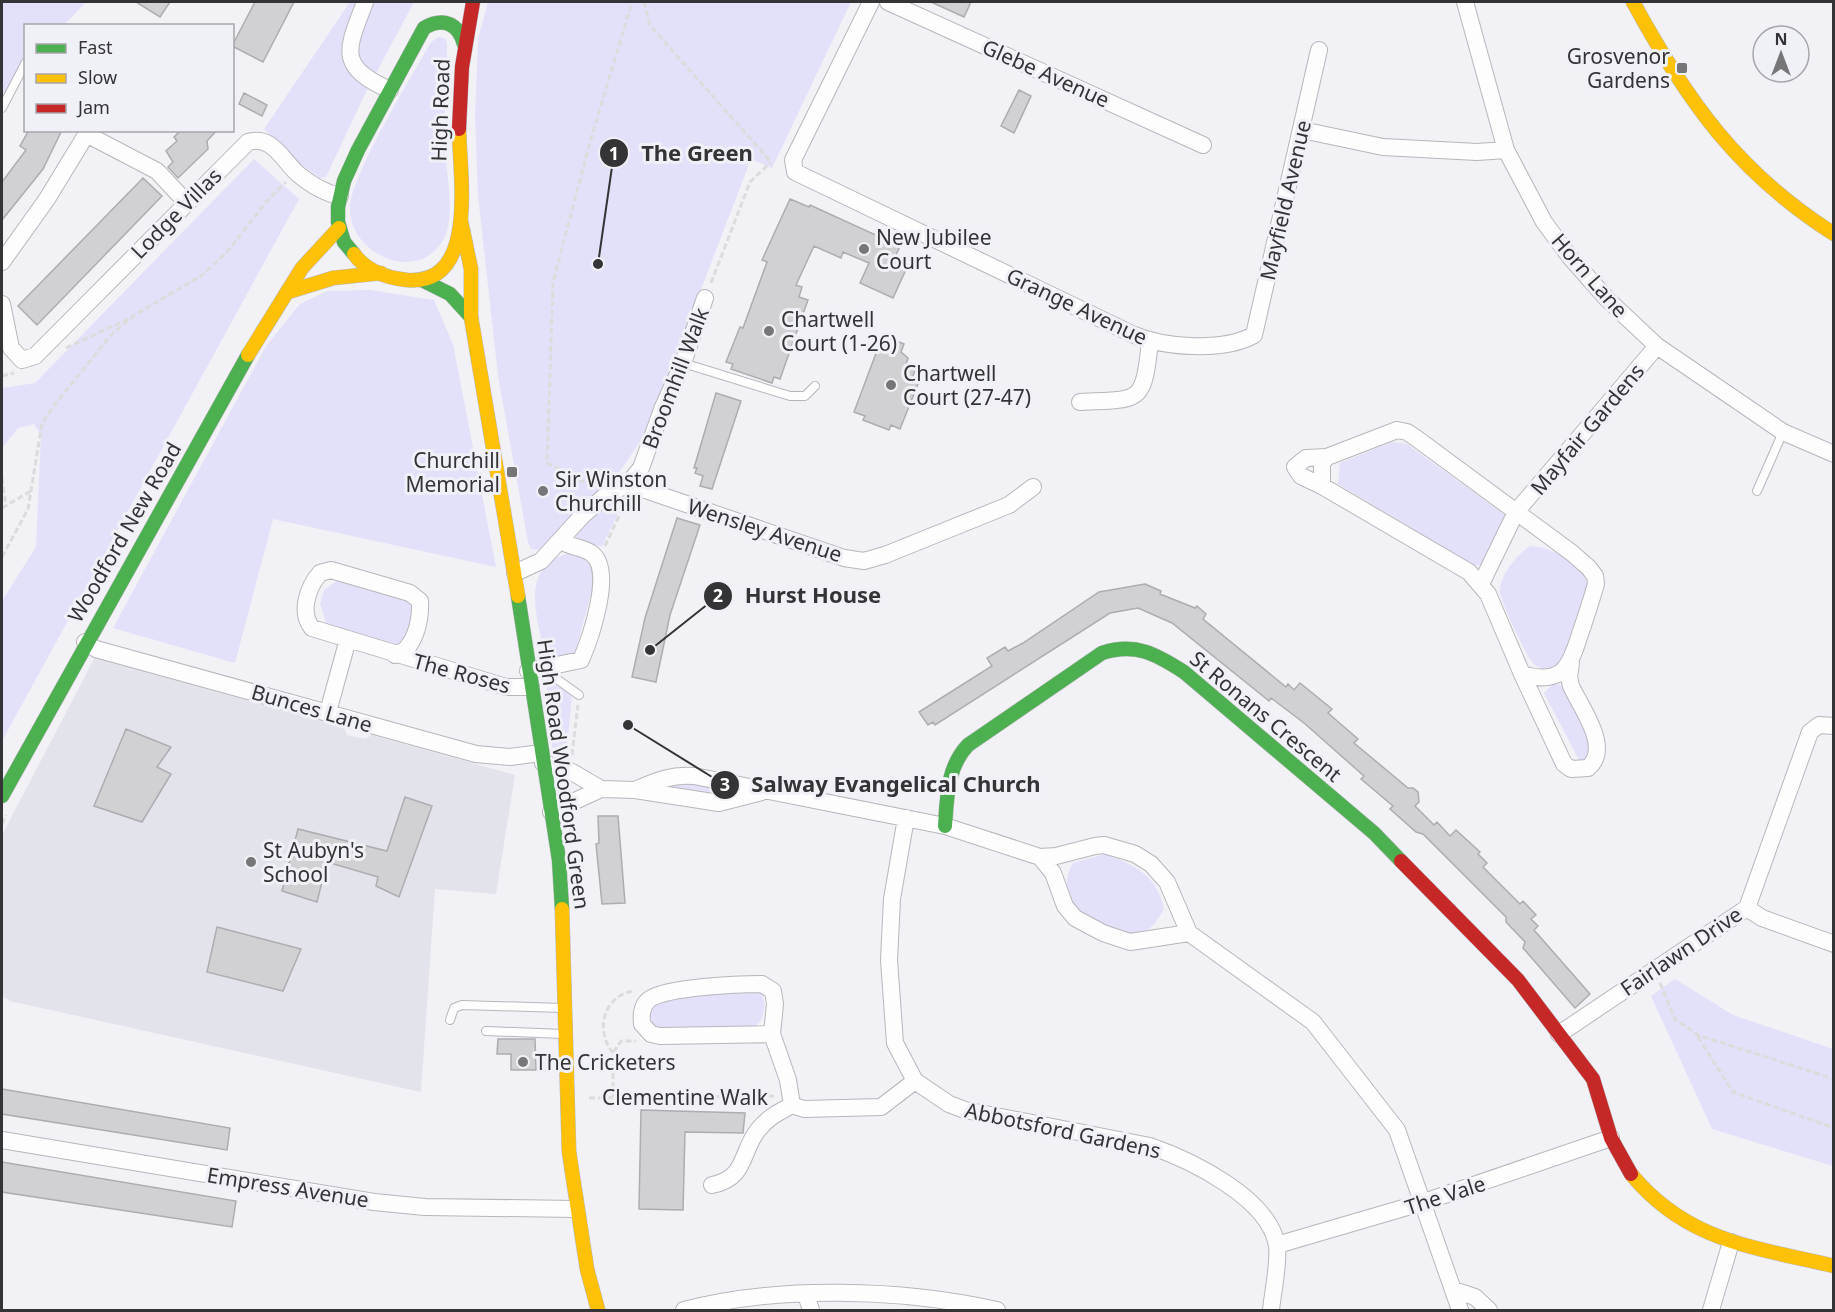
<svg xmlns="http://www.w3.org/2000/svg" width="1835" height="1312" font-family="'Noto Sans',sans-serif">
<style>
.built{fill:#e3e3ec}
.green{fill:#e3e1fa}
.building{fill:#d1d1d4;stroke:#adadb1;stroke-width:1.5}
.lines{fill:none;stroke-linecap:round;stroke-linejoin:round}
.lane-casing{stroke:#b7b7bb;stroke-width:10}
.street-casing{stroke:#b7b7bb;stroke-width:18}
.fast-casing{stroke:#b7b7bb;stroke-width:15}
.slow-casing{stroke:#b7b7bb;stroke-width:15}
.jam-casing{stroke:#b7b7bb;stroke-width:15}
.path{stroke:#dcdcdc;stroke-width:3;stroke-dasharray:6 3;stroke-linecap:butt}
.lane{stroke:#fdfdfe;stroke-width:8}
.street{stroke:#fdfdfe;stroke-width:16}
.fast{stroke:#4caf50;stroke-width:14}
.slow{stroke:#ffc107;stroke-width:14}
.jam{stroke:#c62828;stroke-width:14}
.poi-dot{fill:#767679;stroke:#f0f0f7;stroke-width:2}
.labels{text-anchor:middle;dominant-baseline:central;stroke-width:6;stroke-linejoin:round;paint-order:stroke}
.poi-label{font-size:21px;fill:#343436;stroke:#f0f0f7;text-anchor:start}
.street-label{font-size:21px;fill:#343436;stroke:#f0f0f7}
.leader{fill:none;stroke:#343436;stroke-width:2}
.callout-dot{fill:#343436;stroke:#f0f0f7;stroke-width:2}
.mark-label{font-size:18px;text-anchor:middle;font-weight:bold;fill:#fff}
.callout-label{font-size:22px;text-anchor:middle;font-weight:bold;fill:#343436;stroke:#f0f0f7;stroke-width:6;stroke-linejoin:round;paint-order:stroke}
</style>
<rect width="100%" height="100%" fill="#f1f1f6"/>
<path class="built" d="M95 657 343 725 347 735 365 739 372 735 515 775 496 894 435 889 421 1092 10 1001 2 996V835Z"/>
<path class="green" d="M2 2H86L64 25 26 26 25 72 2 107Z
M350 2H414L365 94 326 177 320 178 298 162 264 129Z
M488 2H851L772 168 751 159 646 433 620 471 546 546 538 550 531 549 528 542 498 376 478 196 475 116 478 39Z
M439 37 446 39 447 45C447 77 444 108 444 141 445 166 456 213 445 236 423 285 351 258 350 209 349 178 413 74 431 42Z
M254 159 299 199 2 741V601L36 547 41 435 34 424 18 428 2 448V388L35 383Z
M370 290 434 300 453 344 496 567 273 519 235 663 113 628 266 346 300 304 327 291Z
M1392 442 1407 444 1506 516 1488 556 1480 565H1473L1338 484 1340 463Z
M618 495 624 498 623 504 602 546 574 542 572 534Z
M1530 546C1554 547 1587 565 1589 592 1590 602 1577 637 1573 647 1569 655 1561 663 1556 670 1547 670 1541 670 1534 664 1527 658 1500 600 1500 592 1500 574 1517 555 1530 546Z
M571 553 591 562 596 575 575 653 550 662 545 656C537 617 518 564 571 553Z
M338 580 414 603 419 624 400 645 327 626 320 604 324 590Z
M546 680 572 694 566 759 552 747Z
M1553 684 1566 685 1595 745 1590 762 1579 760 1544 693Z
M677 780 724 790V795L718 797 673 789 669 785Z
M1105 854C1135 865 1157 875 1164 909 1159 917 1152 930 1142 933 1128 938 1119 932 1106 927 1079 914 1055 894 1073 863Z
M1675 979 1733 1015 1833 1049V1166L1712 1129 1651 996Z
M759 990C769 1003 764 1019 753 1030L654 1028 648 1025 645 1005 654 1000Z"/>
<path class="building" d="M136 2H170L160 17Z
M255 2H294L263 62 232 46Z
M931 2H971L964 17Z
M1019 90 1031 96 1014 133 1001 126Z
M244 93 267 105 262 116 239 104Z
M29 130H62L43 169 2 220V182L26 150 20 146Z
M181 130H217L207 141 208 149 178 178 168 167 173 162 166 151 177 141 174 137Z
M143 178 162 196 37 325 18 306Z
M790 199 809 207 810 205 900 246 896 255 910 261 893 298 860 283 869 263 843 252 841 258 814 246 796 285 802 287 799 297 808 300 780 379 774 377 772 383 731 369 733 364 726 362 740 327 743 328 767 262 762 260Z
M891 339 904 344 901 352 908 358 905 367 915 370 913 376 920 379 900 429 891 425 889 430 863 420 865 416 854 412 881 340 890 343Z
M716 393 741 401 712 489 700 486 703 476 695 473 697 468H694Z
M677 518 700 525 670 615 656 682 632 677 645 618Z
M1145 584 1161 591 1160 594 1195 608 1197 606 1206 614 1203 619 1286 687 1288 684 1294 690 1300 683 1332 709 1328 713 1358 739 1354 743 1408 788H1413L1418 792 1419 802 1415 806 1434 825 1437 822 1450 836 1456 830 1480 852 1478 854 1487 863 1483 867 1520 904 1523 901 1536 915 1531 919 1538 926 1534 930 1590 994 1575 1008 1523 948 1525 942 1506 922V917L1423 834 1416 832 1390 809 1393 806 1361 779 1364 776 1304 723 1271 698 1269 701 1172 623 1138 608 1110 613 935 725 933 722 928 725 919 712 992 666 987 658 1005 647 1008 651 1023 643 1099 592Z
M126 729 171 747 157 767 171 774 142 822 94 806Z
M405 797 432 806 399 897 376 886 378 877 327 862 317 902 282 891 298 829 387 851Z
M598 816H618L625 903 602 904 596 844 599 843Z
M217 927 301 949 283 991 207 972Z
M498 1039H535L536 1070H511V1054H497Z
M2 1089 230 1128 227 1150 2 1114Z
M641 1110 745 1113 743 1133 685 1132 683 1210 639 1209Z
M2 1162 236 1201 232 1227 2 1192Z"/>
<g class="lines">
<defs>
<path id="lane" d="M2 108 26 62
M683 363 790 396H805L815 386
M1757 491 1783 432
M550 667 554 677 579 695
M450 1020 454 1008 462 1005 563 1008
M486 1031 563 1034"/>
<path id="street" d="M365 2C348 48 335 66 390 90
M871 2 793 160 795 172 1132 334C1164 348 1223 352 1254 335L1319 50
M888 2 1203 145
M1465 2 1506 150 1544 222 1570 257 1607 299 1657 346 1783 432 1834 454
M1302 130 1383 147 1477 152 1506 150
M88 135 157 171 186 202
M2 262 47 199 89 130
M2 304 11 348 22 360 35 356 248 142C273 135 282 160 298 174 310 184 324 193 340 196
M1080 402C1141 399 1143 405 1150 342
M1397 430 1407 432 1416 438 1572 553 1589 568 1595 576 1596 584C1591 601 1586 617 1580 634 1570 667 1562 686 1522 674L1488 594 1469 572 1322 486V463L1327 457Z
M628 484 844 558 864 561 885 555 1009 505 1033 487
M1322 486 1301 476 1295 467 1306 458 1327 457
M515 573 541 561 582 516 605 496 628 484 641 468 663 407 683 363 705 298
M1481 584 1516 512 1657 346
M85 642 96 649 476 754 510 757 541 753
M395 655C415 650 421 620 420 601L410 593 331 570 320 573C308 587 299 612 312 628L506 687H531
M528 671 581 660C590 639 615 569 591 553 582 547 570 547 561 541
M1522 674 1564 764 1571 769 1588 768C1612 748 1581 708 1571 686L1569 677 1571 663
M328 712 348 639
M543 763 572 772 601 789
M635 790C656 781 672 774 694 776L945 826 1040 857 1056 856 1095 846 1104 845 1135 854 1151 864 1167 882 1189 933 1313 1022 1397 1130 1460 1310
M551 812 601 789 635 790 719 803 762 792
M906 818 892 899 889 960 895 1043 915 1081 949 1104 965 1110 1150 1146C1190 1160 1270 1198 1277 1246 1279 1265 1273 1290 1271 1310
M1040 857 1053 873 1065 906 1075 918 1103 933 1130 942 1189 933
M1747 908 1762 918 1834 944
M772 1034 775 1004 773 991 762 984C739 984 667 987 650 999 641 1005 641 1015 642 1024L651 1034 660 1036 772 1034 788 1080 792 1105 804 1109 881 1107 915 1081
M1559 1034 1747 908 1810 732 1819 725 1834 726
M2 1140 374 1202 425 1207 576 1209
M712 1185C747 1178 740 1153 758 1130 767 1118 779 1112 792 1105
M1277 1245 1424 1202 1611 1138
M1454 1290 1475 1297 1489 1310
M806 1295 811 1310
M684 1310C779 1285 902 1289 997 1310
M1711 1310 1731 1242"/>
<path id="fast" d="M354 254 344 242 338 222V207L344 181 358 150 424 28C443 17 458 23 464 44
M422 280 450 294 471 317
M518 596 559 860 562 909
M2 796 248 355
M945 826C947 797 947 767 968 745L1102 653C1135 642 1156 654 1184 672L1374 833 1401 861"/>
<path id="slow" d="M1633 2C1687 101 1738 173 1834 234
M461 221 471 269V317L518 596
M354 254C366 271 388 278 407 280 480 286 459 171 459 129
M288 292 333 278 381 273
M248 355 302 268 339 228
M562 909 569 1152 587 1269 598 1310
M1631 1174C1687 1242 1754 1247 1834 1266"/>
<path id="jam" d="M459 129 462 67 473 2
M1401 861 1518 980 1593 1079 1611 1138 1631 1174"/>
</defs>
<use href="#lane" class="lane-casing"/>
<use href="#street" class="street-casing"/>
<use href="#fast" class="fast-casing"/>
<use href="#slow" class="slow-casing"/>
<use href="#jam" class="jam-casing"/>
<path class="path" d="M644 2 650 25 771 162
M711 283 750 182 771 162
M66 348 128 319
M2 376 14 373
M2 478 6 506
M592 486 547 463 553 282 590 142 632 2
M2 508 31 491
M605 546 625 503
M2 557 28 509 42 423 53 407 111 335 133 316 201 276 227 252 267 201 286 182
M572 755 578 705
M2 824 6 815
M1660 983 1675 1019 1698 1035 1834 1079
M1698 1037 1733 1092 1834 1128
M613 1053C594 1030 604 995 634 991
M613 1097V1053L621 1041H636
M589 1098 774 1096"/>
<use href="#lane" class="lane"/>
<use href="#street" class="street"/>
<use href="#fast" class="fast"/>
<use href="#slow" class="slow"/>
<use href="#jam" class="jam"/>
</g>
<g class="poi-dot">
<rect x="1676" y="62" width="12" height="12" rx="3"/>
<circle cx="864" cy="249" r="6"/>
<circle cx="769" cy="331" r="6"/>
<circle cx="891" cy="385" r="6"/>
<rect x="506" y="466" width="12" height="12" rx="3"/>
<circle cx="543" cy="491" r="6"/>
<circle cx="251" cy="862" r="6"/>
<circle cx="523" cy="1062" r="6"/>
</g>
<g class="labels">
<g class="poi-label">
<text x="1670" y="56" text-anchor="end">Grosvenor<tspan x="1670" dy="24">Gardens</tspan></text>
<text x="876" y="237">New Jubilee<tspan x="876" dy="24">Court</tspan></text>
<text x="781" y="319">Chartwell<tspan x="781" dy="24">Court (1-26)</tspan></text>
<text x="903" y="373">Chartwell<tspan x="903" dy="24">Court (27-47)</tspan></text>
<text x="500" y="460" text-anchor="end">Churchill<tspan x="500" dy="24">Memorial</tspan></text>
<text x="555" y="479">Sir Winston<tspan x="555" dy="24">Churchill</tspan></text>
<text x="263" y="850">St Aubyn's<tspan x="263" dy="24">School</tspan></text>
<text x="535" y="1062">The Cricketers</text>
</g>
<g class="street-label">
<text transform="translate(1046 73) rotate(24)">Glebe Avenue</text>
<text transform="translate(440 110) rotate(-88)">High Road</text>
<text transform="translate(1285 200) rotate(-77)">Mayfield Avenue</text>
<text transform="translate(176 213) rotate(-45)">Lodge Villas</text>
<text transform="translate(1590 275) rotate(49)">Horn Lane</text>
<text transform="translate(1077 306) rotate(25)">Grange Avenue</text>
<text transform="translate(675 378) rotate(-69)">Broomhill Walk</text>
<text transform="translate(1587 429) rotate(-50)">Mayfair Gardens</text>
<text transform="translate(765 530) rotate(18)">Wensley Avenue</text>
<text transform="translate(124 532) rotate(-60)">Woodford New Road</text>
<text transform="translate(462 673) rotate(15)">The Roses</text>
<text transform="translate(312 708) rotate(16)">Bunces Lane</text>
<text transform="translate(1266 716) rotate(40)">St Ronans Crescent</text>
<text transform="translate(564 774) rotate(82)">High Road Woodford Green</text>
<text transform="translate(1681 951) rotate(-34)">Fairlawn Drive</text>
<text x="685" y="1097">Clementine Walk</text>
<text transform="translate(1063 1130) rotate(12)">Abbotsford Gardens</text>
<text transform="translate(288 1187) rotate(9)">Empress Avenue</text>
<text transform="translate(1445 1195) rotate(-18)">The Vale</text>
</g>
</g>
<path class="leader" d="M598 264L614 153M650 650L718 596M628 725L725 785"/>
<g class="callout-dot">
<circle cx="598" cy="264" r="6"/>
<circle cx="650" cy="650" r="6"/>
<circle cx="628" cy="725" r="6"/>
<circle cx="614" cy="153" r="15"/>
<circle cx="718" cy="596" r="15"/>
<circle cx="725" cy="785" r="15"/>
</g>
<g class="mark-label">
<text x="614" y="160">1</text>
<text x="718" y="602">2</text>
<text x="725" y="791">3</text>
</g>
<g class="callout-label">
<text x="697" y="161">The Green</text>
<text x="813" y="603">Hurst House</text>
<text x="896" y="792">Salway Evangelical Church</text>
</g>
<rect width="1835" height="1312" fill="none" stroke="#343436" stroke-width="6"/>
<rect x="24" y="24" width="210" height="108" fill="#f0f0f7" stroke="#a5a5aa" stroke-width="1.5"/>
<rect x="36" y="44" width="30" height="9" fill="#4caf50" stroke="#a5a5aa" stroke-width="1.5"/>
<text x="78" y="54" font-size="18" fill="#343436">Fast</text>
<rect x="36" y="74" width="30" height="9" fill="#ffc107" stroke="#a5a5aa" stroke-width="1.5"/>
<text x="78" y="84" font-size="18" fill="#343436">Slow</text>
<rect x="36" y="104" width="30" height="9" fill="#c62828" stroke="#a5a5aa" stroke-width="1.5"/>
<text x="78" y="114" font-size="18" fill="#343436">Jam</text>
<g transform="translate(1781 54)"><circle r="28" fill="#f0f0f7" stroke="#a5a5aa" stroke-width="1.5"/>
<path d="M0-4.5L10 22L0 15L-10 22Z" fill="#767679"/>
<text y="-9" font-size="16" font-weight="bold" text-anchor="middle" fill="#343436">N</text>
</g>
</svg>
